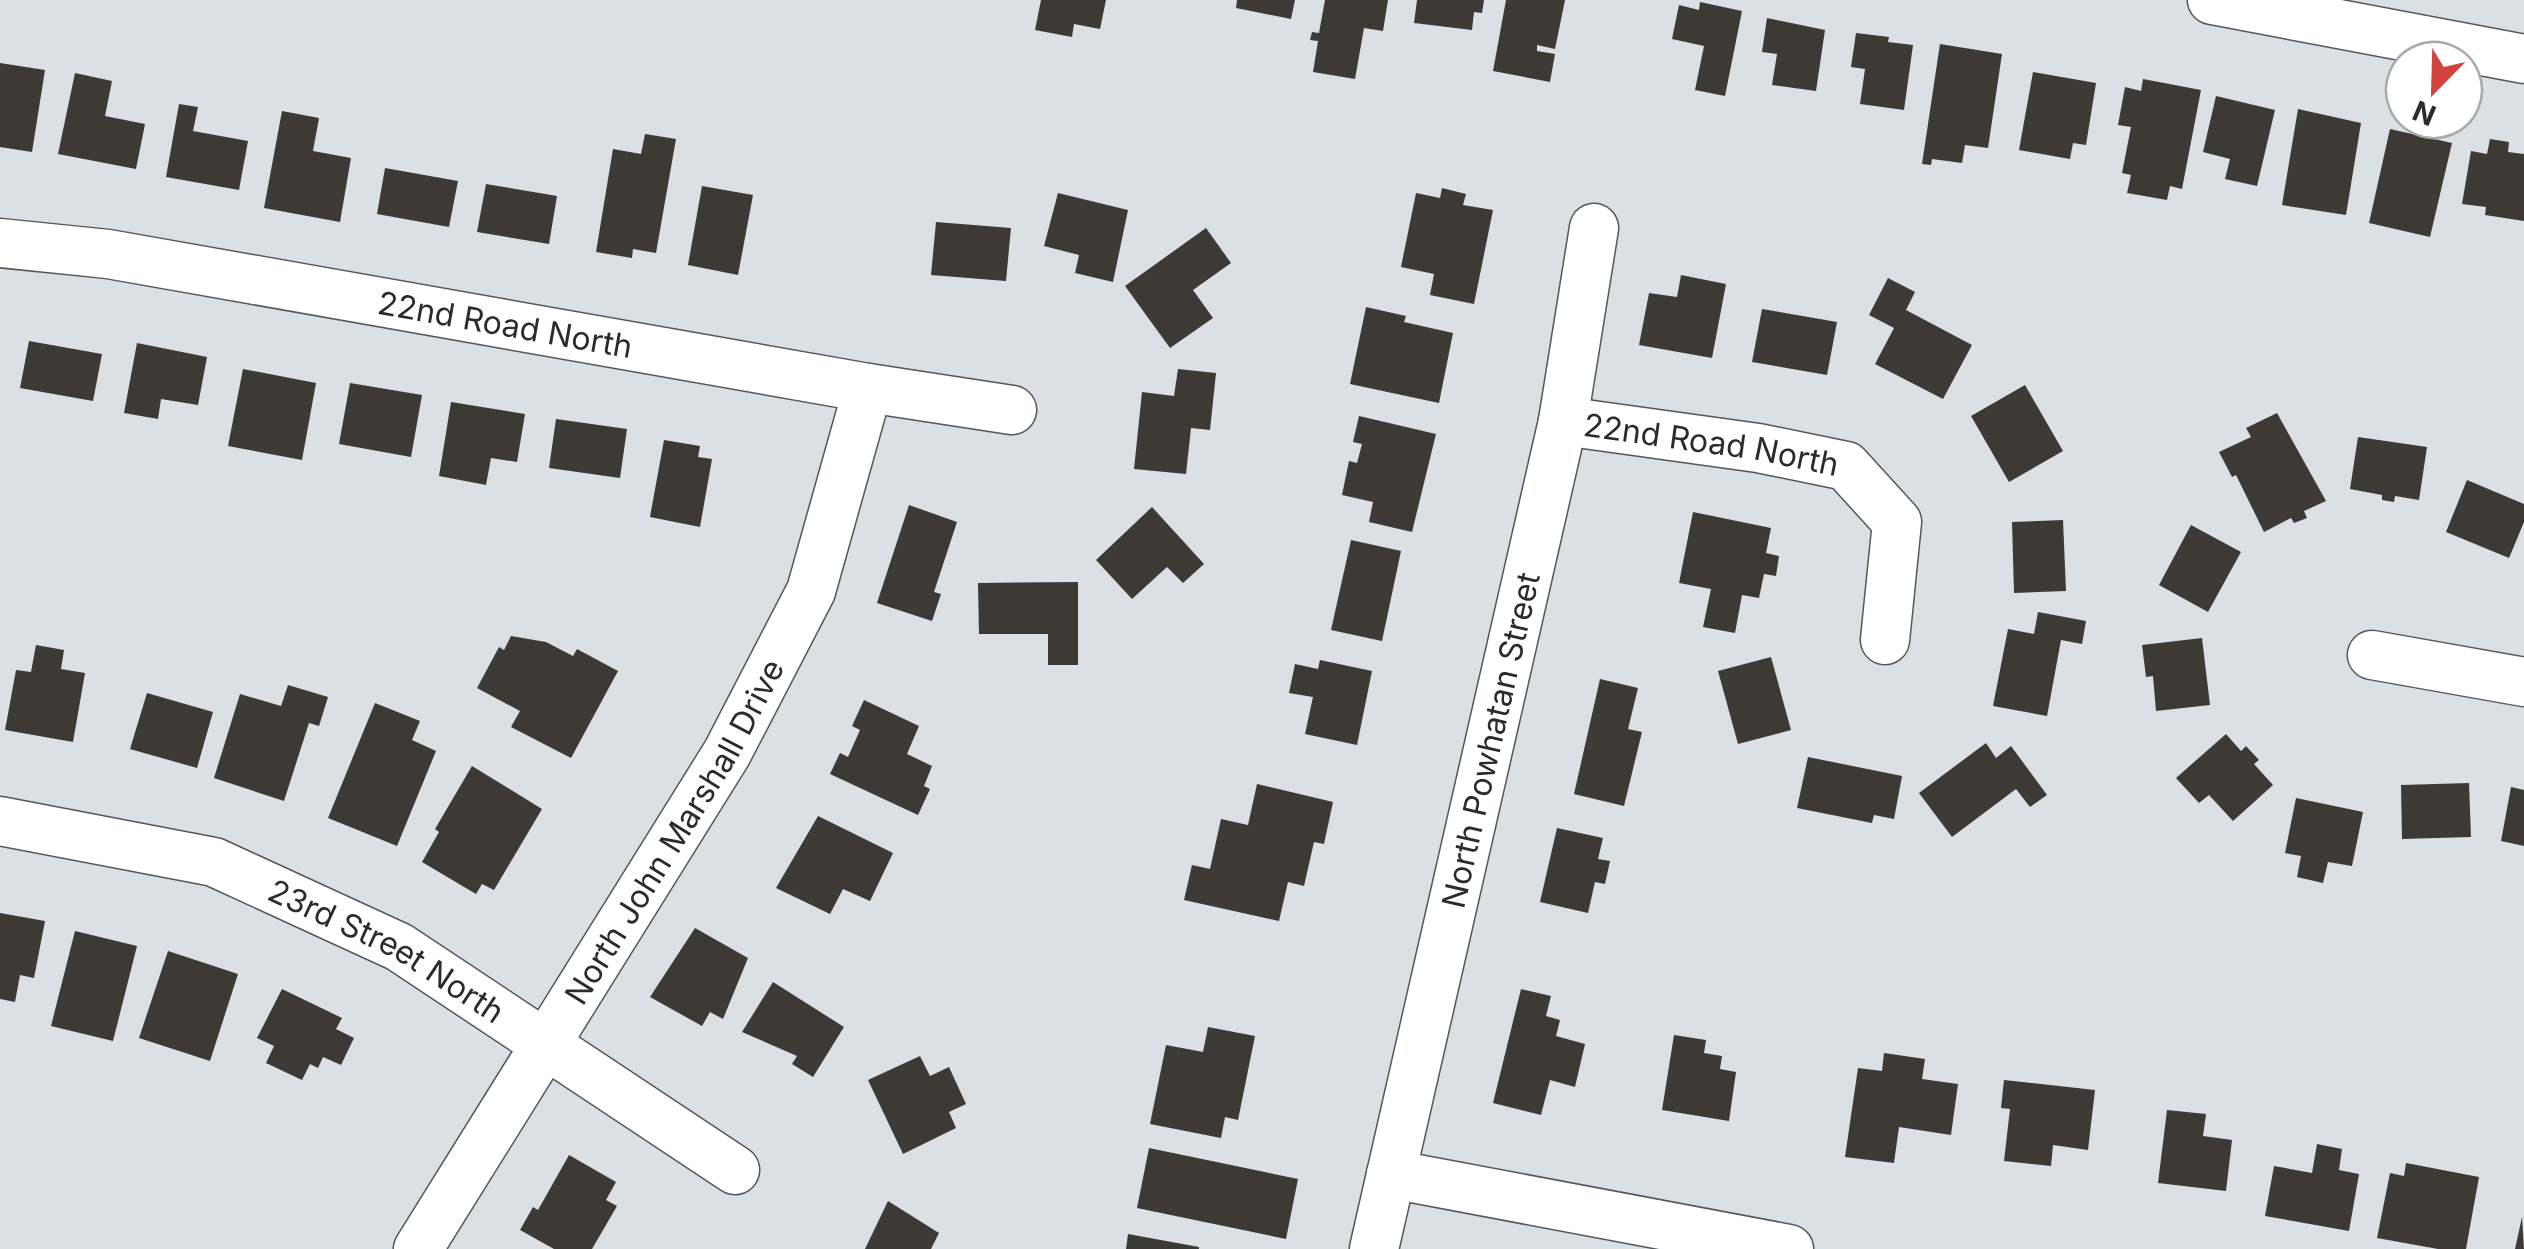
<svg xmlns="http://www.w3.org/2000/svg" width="2524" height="1249" font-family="Inter,sans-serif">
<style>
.building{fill:#3d3935}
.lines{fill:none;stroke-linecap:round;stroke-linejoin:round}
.street-casing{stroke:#53575b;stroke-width:51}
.street{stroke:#fff;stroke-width:48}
.labels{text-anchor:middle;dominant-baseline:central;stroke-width:10;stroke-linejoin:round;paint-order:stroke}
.street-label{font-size:32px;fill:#292b2c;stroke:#fff}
</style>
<rect width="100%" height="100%" fill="#dbe0e4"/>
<path class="building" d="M1041 0H1106L1100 29 1074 24 1072 37 1035 30Z
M1237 0H1295L1291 19 1236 8Z
M1325 0H1388L1383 31 1364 28 1355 79 1313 72 1318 41 1310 40 1312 32 1319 33Z
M1417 0H1484L1482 13 1474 12 1472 30 1414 23Z
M1506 0H1565L1555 49 1537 45V51L1555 54 1550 82 1493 71Z
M1700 2 1742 11 1725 96 1695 90 1704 46 1672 39 1679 5 1699 10Z
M1767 18 1825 30 1816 91 1772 85 1777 54 1762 52Z
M1856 33 1889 37 1888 42 1913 45 1904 110 1860 104 1865 69 1851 67Z
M1940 44 2002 54 1988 148 1965 145 1962 163 1932 159 1931 165 1922 164Z
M0 63 45 70 32 152 0 147Z
M2033 72 2096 83 2086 145 2073 143 2070 159 2019 150Z
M75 73 112 81 105 116 145 124 136 169 58 154Z
M2143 79 2201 90 2182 189 2170 186 2167 200 2127 193 2131 175 2122 173 2131 127 2118 125 2125 87 2141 91Z
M2216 96 2275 110 2257 186 2225 179 2230 159 2203 152Z
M179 104 198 107 193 131 248 141 239 190 166 177Z
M2298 109 2361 123 2346 215 2282 205Z
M282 111 319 118 313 151 351 158 340 222 264 208Z
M2390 129 2452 143 2430 237 2369 223Z
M645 134 676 139 656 253 633 249 632 258 596 252 613 149 641 154Z
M2490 139 2509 142 2508 152 2524 154V221L2485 215 2486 207 2462 204 2471 151 2487 154Z
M385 168 458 181 449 227 377 214Z
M486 184 557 196 549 244 477 232Z
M702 186 753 195 738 275 688 265Z
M1442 188 1466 194 1463 205 1493 210 1474 304 1430 295 1434 274 1401 267 1416 193 1440 198Z
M1058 193 1128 210 1113 282 1075 273 1079 255 1044 246Z
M936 222 1011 228 1006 281 931 275Z
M1206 228 1231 263 1193 290 1213 318 1170 348 1125 286Z
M1681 275 1726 284 1712 358 1639 345 1649 293 1677 297Z
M1888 278 1915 292 1906 310 1972 345 1943 399 1875 364 1894 328 1869 315Z
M1366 307 1406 316 1404 322 1453 333 1439 403 1350 384Z
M1762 309 1837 322 1827 375 1752 362Z
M29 341 102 354 93 401 20 388Z
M137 343 207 357 198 405 161 399 158 419 124 413Z
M243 369 316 383 302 460 228 446Z
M1178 369 1216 373 1210 430 1191 428 1186 474 1134 469 1142 392 1174 396Z
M350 383 422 395 411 457 339 444Z
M2025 385 2063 451 2009 482 1971 416Z
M451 402 525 414 517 462 491 458 486 485 439 476Z
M2277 413 2326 501 2304 511 2307 518 2294 523 2291 518 2264 532 2236 475 2232 477 2219 452 2251 437 2246 428Z
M1359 416 1436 434 1412 532 1369 522 1373 502 1342 495 1349 461 1357 463 1362 444 1353 442Z
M556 419 627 429 620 478 549 468Z
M2358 437 2427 447 2419 500 2395 496 2394 502 2382 500V495L2350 489Z
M664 440 700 446 698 457 712 459 700 527 650 517Z
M2467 480 2524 504V522L2509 558 2446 532Z
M909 505 957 522 934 592 941 594 932 621 877 603Z
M1152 507 1204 564 1183 583 1167 567 1132 599 1096 560Z
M1693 512 1771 528 1766 553 1779 556 1776 576 1764 574 1759 598 1742 595 1735 633 1703 627 1711 589 1679 583Z
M2063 520 2066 591 2014 593 2012 522Z
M2191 525 2241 552 2208 612 2159 585Z
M1351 540 1401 551 1382 641 1331 630Z
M1078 582V665H1048V634H979L978 583Z
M2038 612 2086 621 2082 644 2061 640 2047 716 1993 706 2008 629 2034 634Z
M511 636 546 642 573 656 577 649 618 671 571 758 511 727 520 711 477 688 499 647 504 650Z
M2202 638 2210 705 2156 711 2153 676 2146 677 2142 645Z
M36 645 64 650 61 669 85 673 73 742 5 730 16 670 31 672Z
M1771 657 1791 730 1738 744 1718 671Z
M1320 660 1372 671 1357 745 1305 734 1313 697 1289 693 1295 664 1318 669Z
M1600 679 1638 688 1628 729 1642 732 1624 806 1574 794Z
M288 685 328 697 319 726 309 723 284 801 214 778 240 694 281 706Z
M147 693 213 712 197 768 130 749Z
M864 700 919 726 907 754 932 766 924 786 930 789 918 815 830 774 840 753 848 757 860 730 852 726Z
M375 703 420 721 412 740 436 751 397 846 328 818Z
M2226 734 2241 751 2246 746 2259 760 2254 764 2273 785 2233 821 2209 795 2199 803 2176 778Z
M1986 743 1996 758 2011 746 2047 795 2030 807 2016 789 1952 837 1919 793Z
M1808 757 1902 776 1894 819 1874 815 1872 823 1797 808Z
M472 766 542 809 494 890 482 884 476 894 422 862 439 832 435 829Z
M2469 783 2471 837 2402 839 2401 785Z
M1257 784 1333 802 1324 844 1314 842 1304 886 1288 882 1279 921 1184 900 1192 865 1210 869 1221 819 1248 825Z
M2511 787 2524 790V846L2501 841Z
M2296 798 2363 812 2352 866 2328 862 2323 883 2297 877 2301 856 2285 853Z
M818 816 893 853 870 901 843 889 830 914 776 888Z
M1557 828 1603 838 1598 859 1610 861 1605 884 1595 882 1588 913 1540 902Z
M0 913 45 921 34 978 20 975 15 1002 0 999Z
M695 928 748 958 723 1019 710 1012 702 1026 650 997Z
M75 931 137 946 113 1041 51 1026Z
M168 951 238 974 210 1061 139 1038Z
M773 982 844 1027 813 1077 792 1064 797 1056 742 1032Z
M282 989 342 1018 336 1029 354 1038 341 1065 323 1057 318 1068 310 1064 302 1080 266 1063 274 1046 257 1038Z
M1521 989 1551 996 1546 1016 1560 1020 1556 1036 1585 1044 1575 1087 1550 1080 1541 1115 1493 1103Z
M1208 1027 1255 1036 1238 1120 1225 1117 1221 1138 1150 1124 1166 1045 1203 1052Z
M1674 1035 1706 1040 1704 1053 1722 1056 1720 1069 1736 1072 1729 1121 1662 1110Z
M1884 1053 1925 1059 1922 1079 1958 1084 1951 1135 1899 1127 1894 1163 1845 1157 1858 1068 1882 1071Z
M920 1056 930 1076 949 1067 966 1104 949 1112 956 1128 903 1154 868 1080Z
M2004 1080 2095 1090 2088 1150 2053 1145 2051 1166 2004 1161 2010 1109 2001 1108Z
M2167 1110 2206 1114 2203 1136 2232 1140 2226 1191 2158 1183Z
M2317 1144 2342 1149 2339 1170 2359 1174 2349 1231 2265 1216 2274 1166 2312 1173Z
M1149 1148 1298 1179 1286 1239 1137 1208Z
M569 1155 616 1182 606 1200 617 1206 592 1249H554L520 1230 533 1207 538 1210Z
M2406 1163 2479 1177 2466 1249H2438L2377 1238 2390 1173 2404 1176Z
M888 1201 939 1233 931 1249H865Z
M2522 1217 2524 1249H2515Z
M1128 1234 1199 1247V1249H1126Z"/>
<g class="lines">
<defs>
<g id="street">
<path d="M2212 0 2524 59"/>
<path id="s1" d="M0 243 108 254 868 388 1012 410"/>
<path id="s2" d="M1563 421 1758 448 1846 466 1897 522 1885 640"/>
<path d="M2372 655 2524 682"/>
<path id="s3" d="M0 821 214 862 399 947 735 1170"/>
<path d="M1391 1174 1789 1249"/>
<path id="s4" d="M418 1249 727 753 811 591 868 388"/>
<path id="s5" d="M1374 1249 1563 421 1594 228"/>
</g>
</defs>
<use href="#street" class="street-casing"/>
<use href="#street" class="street"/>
</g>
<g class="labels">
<g class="street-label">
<text stroke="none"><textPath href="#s1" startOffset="512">22nd Road North</textPath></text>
<text stroke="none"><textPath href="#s2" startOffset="150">22nd Road North</textPath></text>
<text stroke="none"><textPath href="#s5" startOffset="522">North Powhatan Street</textPath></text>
<text stroke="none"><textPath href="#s4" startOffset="490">North John Marshall Drive</textPath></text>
<text stroke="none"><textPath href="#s3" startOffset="412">23rd Street North</textPath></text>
</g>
</g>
<g transform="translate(2434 90) rotate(203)"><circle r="48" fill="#ffffff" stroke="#a9aaab" stroke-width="2.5"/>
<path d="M0-8L18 38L0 25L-18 38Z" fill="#d2433e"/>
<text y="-15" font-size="28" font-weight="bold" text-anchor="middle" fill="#292b2c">N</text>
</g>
</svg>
